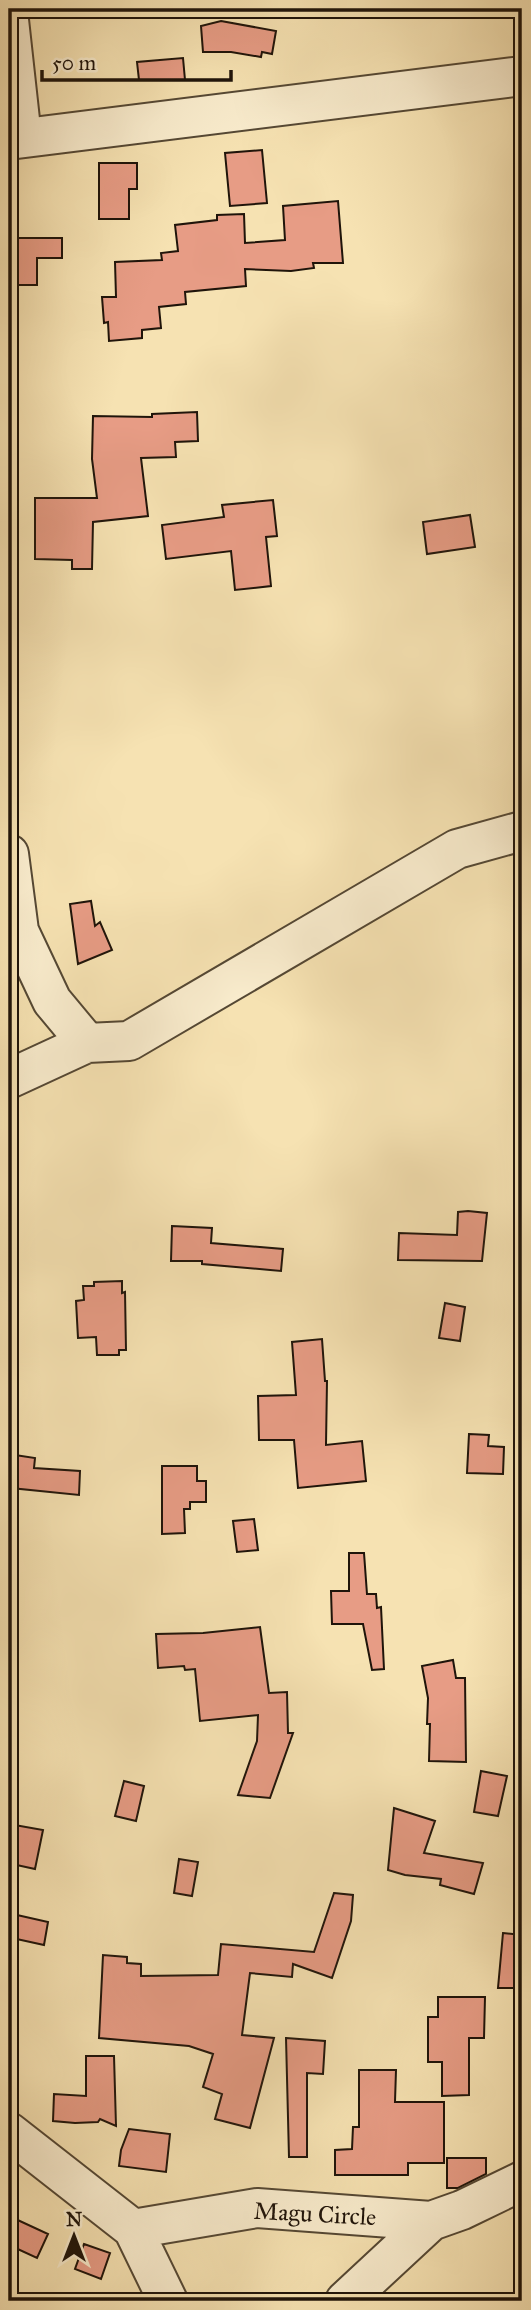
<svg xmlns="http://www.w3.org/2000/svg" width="531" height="2310" font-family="'IM FELL Great Primer',serif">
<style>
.building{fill:#e79c85;stroke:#1f140a;stroke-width:2}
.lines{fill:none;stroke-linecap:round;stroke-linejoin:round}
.minor-casing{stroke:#554834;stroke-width:42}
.minor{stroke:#f9eccd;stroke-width:38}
.labels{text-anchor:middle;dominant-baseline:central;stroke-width:5;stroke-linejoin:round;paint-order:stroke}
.street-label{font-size:24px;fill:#1f140a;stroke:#f9eccd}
</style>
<rect width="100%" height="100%" fill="#f6e2b2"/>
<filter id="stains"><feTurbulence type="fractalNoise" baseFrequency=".00286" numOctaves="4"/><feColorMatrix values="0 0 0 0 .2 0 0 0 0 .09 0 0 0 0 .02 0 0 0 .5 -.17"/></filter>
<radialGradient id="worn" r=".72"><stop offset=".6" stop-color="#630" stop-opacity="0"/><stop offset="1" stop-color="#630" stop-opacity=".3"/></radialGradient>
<path class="building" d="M221 21 276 31 272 54 262 52 261 57 231 52H203L201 26Z
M183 58 185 80H139L137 62Z
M262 150 267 203 230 206 225 153Z
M99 163H137V189H129V219H99Z
M338 201 343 263H313L314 268 291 271 245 269 246 286 185 292 186 304 159 307 161 328 142 330V338L109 341 108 322 104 323 102 297H116L115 262 162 260 161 253 178 251 175 225 217 220V215L244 214 245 243 285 240 283 206Z
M18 238H62V258H37V285H9V253H17Z
M197 412 198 441 175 442 176 457 141 458 148 516 93 522 92 569H72V560L35 559V498H97L92 459 93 416 152 417V414Z
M273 500 277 536 266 537 271 586 235 590 231 551 166 559 162 525 224 517 222 505Z
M470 515 475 547 427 554 423 522Z
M91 901 95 926 100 922 112 950 78 964 70 904Z
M468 1211 487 1213 482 1261 398 1260 399 1233 457 1235 458 1212Z
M172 1226 212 1228 211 1243 283 1249 281 1271 202 1264V1261H171Z
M122 1281V1293L125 1292 126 1350H119V1355H97L96 1337 78 1338 76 1301 84 1300 83 1286H94V1282Z
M445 1303 465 1307 460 1341 439 1338Z
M322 1339 325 1381H327L326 1445 362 1441 366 1481 298 1488 294 1440H259L258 1396 296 1395 292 1342Z
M469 1434 489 1435 488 1446 504 1447 503 1474 467 1473Z
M15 1455 35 1458 34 1468 80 1471 79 1495 11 1488Z
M162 1466H197V1481H206V1502H190V1509H184L185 1533 162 1534Z
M254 1519 258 1550 237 1552 233 1521Z
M349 1553H364L367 1594H376L377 1608 381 1607 384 1669 372 1670 363 1624H332L331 1591H349Z
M260 1627 269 1693 287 1692 288 1733H293L270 1798 238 1795 257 1741 258 1715 200 1721 195 1669 185 1670 184 1666 158 1668 156 1634 203 1633Z
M453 1660 456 1678H465L466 1762 429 1761 430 1724H427L428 1698 422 1666Z
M481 1771 507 1776 498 1816 474 1812Z
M124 1781 144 1786 136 1821 115 1816Z
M394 1808 435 1821 424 1853 483 1863 474 1894 440 1885 441 1879 405 1875 388 1870Z
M9 1824 43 1830 35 1869 12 1864 15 1846 9 1845Z
M179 1859 198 1862 192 1896 174 1893Z
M334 1893 353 1895 351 1921 332 1978 293 1964 292 1977 250 1973 242 2035 274 2038 250 2128 215 2119 222 2094 203 2087 213 2054 189 2046 99 2038 103 1955 127 1957V1963L141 1964V1976L218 1975 221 1944 314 1952Z
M17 1915 48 1922 44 1945 12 1938Z
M503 1933 522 1935V1988H498Z
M438 1997H485L484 2038H469V2095L442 2096V2062H428V2017H438Z
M286 2038 325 2041 323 2074 307 2073V2157H289Z
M86 2056H114L116 2126 100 2119 98 2122 75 2123 53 2121 54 2094 86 2096Z
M359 2070H396L395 2102H444V2163H408V2175H335V2150L352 2149 353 2127H359Z
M129 2129 170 2134 166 2172 119 2166 121 2150Z
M447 2158H486V2174L458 2188H447Z
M9 2216 48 2234 37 2258 9 2245Z
M84 2244 110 2253 101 2279 75 2269Z"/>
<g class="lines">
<defs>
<path id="minor" d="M9 20 22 138
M9 140 522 76
M9 854 19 931 52 1001 87 1043
M9 1079 87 1043 129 1041 457 849 522 831
M9 2132 133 2229 257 2208 431 2221 462 2210 522 2181
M133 2229 168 2301
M345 2301 431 2221"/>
</defs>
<use href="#minor" class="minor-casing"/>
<use href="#minor" class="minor"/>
</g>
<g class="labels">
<g class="street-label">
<text transform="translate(315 2214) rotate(3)">Magu Circle</text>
</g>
</g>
<rect width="531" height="2310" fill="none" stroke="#f6e2b2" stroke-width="35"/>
<rect x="10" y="10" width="510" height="2289" fill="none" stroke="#1f140a" stroke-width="3.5"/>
<rect x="18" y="18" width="496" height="2275" fill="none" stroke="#1f140a" stroke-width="2"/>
<g transform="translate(74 2236)" stroke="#f9eccd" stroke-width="5" paint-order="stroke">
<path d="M0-5L12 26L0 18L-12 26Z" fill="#1f140a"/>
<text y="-10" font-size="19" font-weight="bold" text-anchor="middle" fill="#1f140a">N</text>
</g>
<path d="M42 70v10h189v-10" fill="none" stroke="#1f140a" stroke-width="3.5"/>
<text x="52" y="70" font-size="21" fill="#1f140a" stroke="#f9eccd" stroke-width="5" paint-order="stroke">50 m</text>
<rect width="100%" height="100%" filter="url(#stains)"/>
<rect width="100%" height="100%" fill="url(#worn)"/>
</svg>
